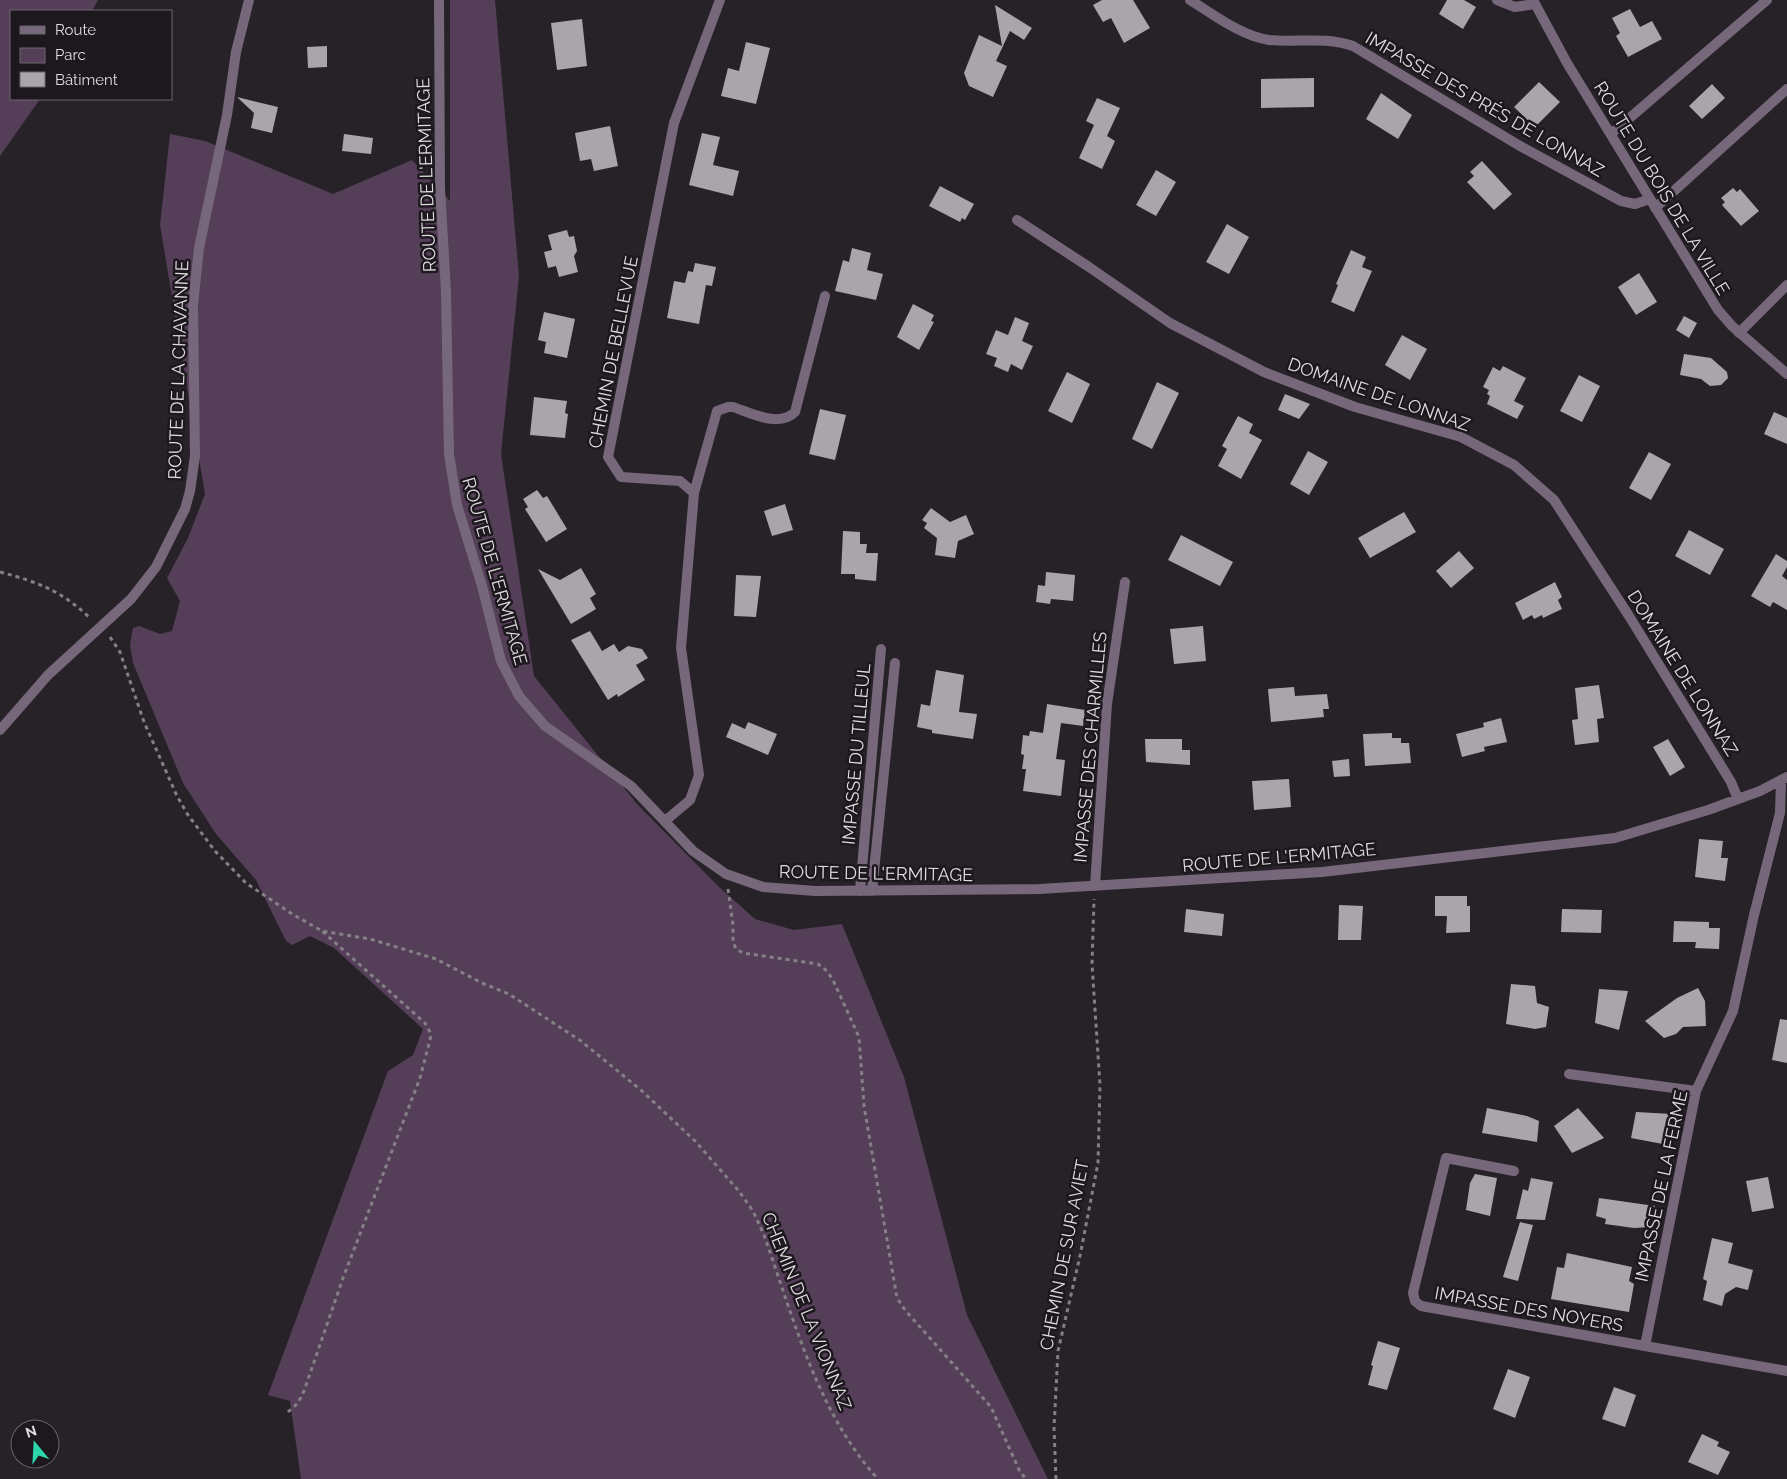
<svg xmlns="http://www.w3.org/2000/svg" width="1787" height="1479" font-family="Raleway,sans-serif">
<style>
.green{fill:#543e58}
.building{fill:#aaa4ab}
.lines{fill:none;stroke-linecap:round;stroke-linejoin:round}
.path{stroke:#848085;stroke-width:3;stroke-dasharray:4 4;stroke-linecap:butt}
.lane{stroke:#77677a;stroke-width:10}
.street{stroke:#77677a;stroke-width:10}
.labels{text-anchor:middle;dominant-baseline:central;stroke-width:5;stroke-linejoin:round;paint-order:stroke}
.street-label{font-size:18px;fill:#dfdbdf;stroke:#1d181e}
</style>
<rect width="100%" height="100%" fill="#272228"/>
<path class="green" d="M0 0H98L92 11H11V99H40L0 156Z
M450 0H495L519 276 501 454 534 676 637 804 718 886 755 919 794 930 842 924 904 1077 967 1315 1048 1479H301L290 1401 268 1395 388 1071 413 1055 423 1029 334 948 310 936 292 945 286 941 256 880 216 834 183 783 133 663 130 645 133 628 139 626 160 634 172 631 180 601 167 578 188 538 205 494 160 225 170 134 205 141 333 194 412 160 450 201Z"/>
<path class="building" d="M1102 0H1133L1150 28 1124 43 1111 18 1103 22 1093 5Z
M1447 0H1464L1476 7 1463 29 1439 14Z
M995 5 1032 28 1024 40 1010 31 996 61 1007 66 993 97 969 86 964 73 979 35 1002 46Z
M1630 9 1640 27 1652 21 1662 39 1628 57 1616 36 1620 33 1612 18Z
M582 19 587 66 557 70 551 23Z
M746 42 770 48 756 104 721 96 728 68 739 71Z
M327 46V67L308 68 307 47Z
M1314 78V107L1261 108V79Z
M1539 82 1560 102 1535 127 1514 107Z
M1712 84 1725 98 1702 119 1689 106Z
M1381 93 1412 115 1398 139 1366 119Z
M237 97 278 107 272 133 251 128 254 113Z
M1097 98 1120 108 1107 136 1115 141 1102 169 1079 158 1094 125 1086 121Z
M610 126 618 166 594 171 591 159 580 161 575 133Z
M702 133 720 137 713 165 739 171 733 196 689 185Z
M344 134 373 138 371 154 342 151Z
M1482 161 1512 194 1494 210 1467 182 1474 176 1470 172Z
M1156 170 1176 182 1156 216 1136 205Z
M940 186 974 204 965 220 962 218 960 222 929 206Z
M1733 188 1737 192 1740 189 1759 211 1741 226 1722 205 1725 202 1721 198Z
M1227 224 1249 237 1229 274 1206 262Z
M567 230 569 237 574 236 577 251 574 256 578 272 559 277 556 266 548 268 544 252 552 250 548 235Z
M852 248 871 253 867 270 883 274 876 300 835 291 843 260 849 262Z
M1351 250 1366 257 1362 267 1372 271 1354 312 1331 302 1338 285 1336 284Z
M695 263 716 267 712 286 706 285 699 324 667 318 674 281 685 283 688 271 693 272Z
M1639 273 1657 302 1636 315 1618 287Z
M913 304 934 315 931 321 934 322 919 350 897 337Z
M544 312 575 319 567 358 544 353 546 342 538 340Z
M1684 316 1697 323 1689 338 1676 330Z
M1015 317 1029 323 1022 341 1033 346 1022 370 1011 364 1008 372 994 366 997 358 986 354 996 330 1008 335Z
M1402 335 1427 349 1410 380 1385 365Z
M1684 354 1711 358 1727 372 1728 378 1721 385 1710 386 1701 379 1680 375Z
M1503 366 1526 378 1514 401 1524 406 1517 419 1487 404 1490 396 1487 394 1489 390 1483 387 1493 367 1500 371Z
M1067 372 1090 384 1072 423 1048 411Z
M1579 375 1600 386 1582 422 1560 411Z
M1157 382 1179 393 1152 449 1132 439Z
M1285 394 1310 404 1299 419 1278 410Z
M534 397 567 401 565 413 568 414 565 438 530 435Z
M820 409 846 415 835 460 809 454Z
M1774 412 1787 418V444L1764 434Z
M1238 416 1253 424 1249 433 1262 440 1241 479 1218 466 1227 449 1222 446Z
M1308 451 1328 462 1309 495 1290 484Z
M1649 452 1671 464 1651 500 1629 488Z
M537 490 543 498 547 496 567 529 546 542 525 509 528 507 523 499Z
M785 504 793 530 772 536 764 511Z
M931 508 950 522 966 515 974 534 958 541 955 558 935 555 937 538 924 528 927 523 922 520Z
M1404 512 1416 532 1370 558 1358 538Z
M1689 530 1724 549 1710 575 1675 556Z
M843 531 860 532V544H867L866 553H878L876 581 855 579V574H841Z
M1181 535 1233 562 1220 586 1168 560Z
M1459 551 1474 568 1451 588 1436 571Z
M1776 554 1787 561V567L1782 576 1787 580V610L1773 602 1770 607 1751 596Z
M581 568 596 594 590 598 596 609 571 624 538 569 560 580Z
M1046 572 1075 575 1073 601 1051 599 1050 604 1036 602 1038 585 1045 586Z
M736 575 761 576 756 617 734 616Z
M1555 582 1562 597 1558 600 1562 609 1543 618 1542 615 1534 619 1532 615 1523 620 1515 603Z
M1203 626 1206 661 1174 664 1170 629Z
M590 631 602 651 614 644 619 652 628 646 642 649 648 658 636 665 645 680 618 697 617 694 608 700 571 640Z
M936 670 964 675 959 712 977 714 973 739 932 733V730L917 727 921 704 930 706Z
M1599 685 1604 718 1597 719 1599 742 1575 745 1572 720 1578 719 1575 688Z
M1294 687 1295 696 1327 694 1329 709H1323L1324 717 1271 722 1268 689Z
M1047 704 1085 710 1083 726 1061 723 1056 759 1065 760 1061 796 1023 791 1026 769H1022L1024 755 1021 754 1023 735 1029 736 1030 731 1043 733Z
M1501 718 1507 742 1484 747 1485 751 1462 757 1456 734 1484 727 1483 723Z
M748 722 777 734 768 755 726 737 732 723 745 729Z
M1392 733V738H1401V743H1409L1411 763 1365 766 1363 734Z
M1145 739H1182V750H1190V765L1146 762Z
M1668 739 1685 767 1670 776 1653 747Z
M1349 759 1350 776 1334 777 1332 761Z
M1289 779 1291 807 1254 810 1252 781Z
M1699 839 1723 841 1721 858H1728L1725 881 1695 877Z
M1435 896H1467V906H1470V932L1446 933 1447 916H1435Z
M1339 905 1363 906 1361 940H1338Z
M1186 909 1224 914 1222 936 1184 932Z
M1562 909 1602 910 1601 933 1561 932Z
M1674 921 1709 922V928H1720L1719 949 1695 948 1696 942H1673Z
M1511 984 1535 986 1537 1003 1549 1007 1546 1027 1535 1029 1506 1024Z
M1698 988 1705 1001 1706 1026 1683 1027 1676 1034 1664 1038 1645 1021 1677 998Z
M1599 989 1628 991 1619 1030 1595 1023Z
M1780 1019 1787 1020V1063L1772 1060Z
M1487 1108 1527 1116 1539 1121 1537 1142 1482 1133Z
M1578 1108 1604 1138 1572 1153 1554 1126Z
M1636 1112 1672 1114 1668 1145 1631 1138Z
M1475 1174 1497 1178 1490 1216 1466 1210 1470 1183Z
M1768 1177 1774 1208 1752 1212 1746 1181Z
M1531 1178 1553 1182 1545 1220 1516 1219 1523 1189 1528 1191Z
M1599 1198 1655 1206 1651 1227 1634 1228 1605 1224 1606 1219 1596 1216Z
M1520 1222 1533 1225 1518 1281 1503 1277Z
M1712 1238 1733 1243 1728 1263 1753 1270 1748 1290 1736 1287 1725 1294 1722 1306 1703 1300 1707 1281 1703 1279Z
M1567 1253 1632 1267 1629 1281 1634 1284 1629 1312 1551 1299 1557 1267 1564 1268Z
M1378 1341 1400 1348 1387 1390 1368 1385 1373 1366 1371 1365Z
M1508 1369 1530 1377 1515 1418 1493 1409Z
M1614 1387 1636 1395 1625 1427 1602 1419Z
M1702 1434 1719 1442 1717 1446 1730 1452 1718 1475 1688 1462Z"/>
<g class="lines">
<path class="path" d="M0 572C38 582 62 591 91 619
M110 637 120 652 144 722 177 796 188 815 215 851 246 883 292 914 322 931 370 939 436 959 482 983 509 994 581 1041 642 1091 695 1141 738 1190 753 1211 764 1235C794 1319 817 1412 878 1479
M728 889 733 925V942L736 949 743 953 818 964 827 971 833 980 859 1037 864 1106 897 1298 905 1310 991 1407 1020 1472 1026 1479
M288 1412 298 1403 304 1391 343 1278 420 1078 430 1040 431 1034 425 1023 322 931
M1056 1479 1054 1428 1058 1351 1080 1256 1098 1163 1100 1085 1092 964 1094 899"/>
<path class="lane" d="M1611 134 1767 0
M1655 208 1787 89
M1739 333 1787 285"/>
<path class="street" d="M439 0 440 188 446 292 449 454 457 505 482 586 501 661 519 696 545 726 631 786 693 851 726 874 763 887 815 891 1039 889 1322 872 1615 838 1708 810 1760 791 1787 777
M1190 0C1213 14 1241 36 1269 40 1297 43 1324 36 1353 46L1520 146 1621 201 1635 204 1650 199
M1497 0 1515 7 1535 4
M1533 0 1567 63 1718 310 1732 326 1787 374
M1017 220 1089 267 1170 323 1264 372 1355 407 1461 437 1514 465 1554 500 1629 616 1731 782 1738 799
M694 493 717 411 728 407H733C751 413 779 428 795 412L825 296
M0 730 48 675 131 599 156 567 185 509 190 491 195 456 193 305 199 248 227 115 236 52 249 0
M1781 780 1780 813 1754 915 1733 1011 1696 1091 1645 1346 1787 1371
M665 821 690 800 699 775 681 648 694 493 680 481 621 477 608 457 674 123 720 0
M1095 886 1107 704 1125 582
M860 891 881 649
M872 891 895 663
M1569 1074 1696 1091
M1514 1171 1446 1158 1413 1293 1415 1301 1421 1306 1645 1346"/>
</g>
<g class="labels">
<g class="street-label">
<text transform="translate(1485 104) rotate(30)">IMPASSE DES PRÉS DE LONNAZ</text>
<text transform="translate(426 175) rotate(-92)">ROUTE DE L'ERMITAGE</text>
<text transform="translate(1662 188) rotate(59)">ROUTE DU BOIS DE LA VILLE</text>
<text transform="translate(613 352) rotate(-79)">CHEMIN DE BELLEVUE</text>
<text transform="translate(178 370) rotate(-88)">ROUTE DE LA CHAVANNE</text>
<text transform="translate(1379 394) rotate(19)">DOMAINE DE LONNAZ</text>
<text transform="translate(495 571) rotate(74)">ROUTE DE L'ERMITAGE</text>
<text transform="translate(1683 673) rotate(58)">DOMAINE DE LONNAZ</text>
<text transform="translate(1090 747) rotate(-85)">IMPASSE DES CHARMILLES</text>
<text transform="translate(856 754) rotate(-85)">IMPASSE DU TILLEUL</text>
<text transform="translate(1279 857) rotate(-5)">ROUTE DE L'ERMITAGE</text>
<text transform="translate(876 873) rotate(1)">ROUTE DE L'ERMITAGE</text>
<text transform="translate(1661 1186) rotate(-78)">IMPASSE DE LA FERME</text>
<text transform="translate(1064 1255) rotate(-79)">CHEMIN DE SUR AVIET</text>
<text transform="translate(1529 1309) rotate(10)">IMPASSE DES NOYERS</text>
<text transform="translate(807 1311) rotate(68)">CHEMIN DE LA VIONNAZ</text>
</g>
</g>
<rect x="10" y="10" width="162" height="90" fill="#1d181e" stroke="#6b666b"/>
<rect x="20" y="26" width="25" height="8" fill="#77677a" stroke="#6b666b"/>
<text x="55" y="35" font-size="15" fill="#dfdbdf">Route</text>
<rect x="20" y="48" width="25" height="15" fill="#543e58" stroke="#6b666b"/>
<text x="55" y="60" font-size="15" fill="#dfdbdf">Parc</text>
<rect x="20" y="72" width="25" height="15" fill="#aaa4ab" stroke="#6b666b"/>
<text x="55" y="85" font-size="15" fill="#dfdbdf">Bâtiment</text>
<g transform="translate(35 1444) rotate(342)"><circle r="24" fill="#1d181e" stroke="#6b666b"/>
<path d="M0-4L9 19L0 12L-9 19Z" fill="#2dd5ab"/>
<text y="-8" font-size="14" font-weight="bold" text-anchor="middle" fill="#dfdbdf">N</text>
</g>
</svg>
